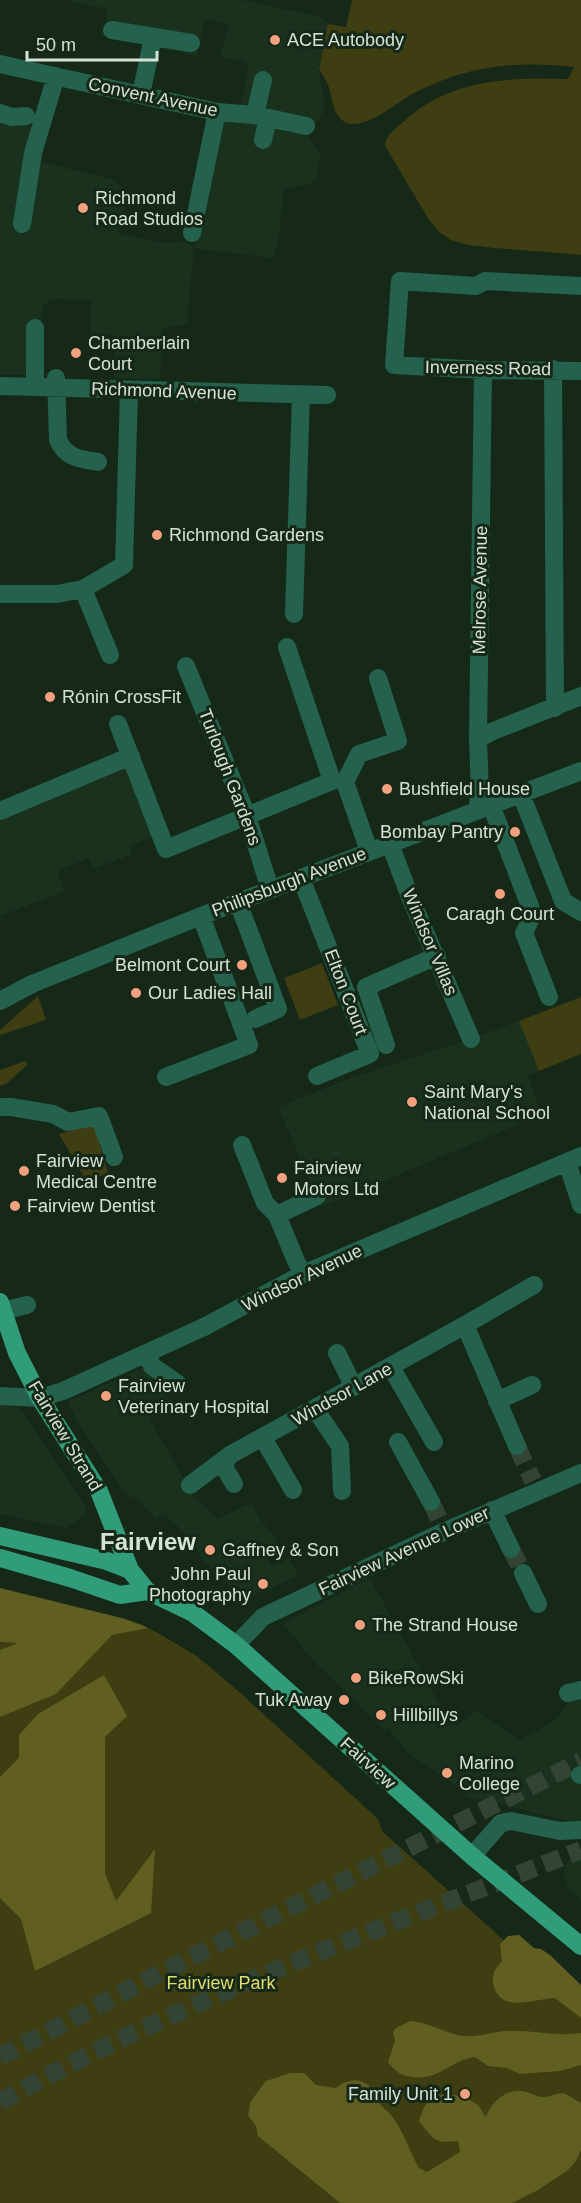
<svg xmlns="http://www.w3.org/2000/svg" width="581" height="2203" font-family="Helvetica,sans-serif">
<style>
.built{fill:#1a321d}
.green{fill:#3f3d12}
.forest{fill:#615e21}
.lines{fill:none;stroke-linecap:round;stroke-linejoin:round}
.minor-tunnel{stroke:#334435;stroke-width:18;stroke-dasharray:18 9;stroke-linecap:butt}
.highway-tunnel{stroke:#334435;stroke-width:18;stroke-dasharray:18 9;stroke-linecap:butt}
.minor{stroke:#24624d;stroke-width:18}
.major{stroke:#309c7a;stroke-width:18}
.poi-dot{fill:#f1a17d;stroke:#162818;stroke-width:2}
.labels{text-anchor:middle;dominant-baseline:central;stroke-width:6;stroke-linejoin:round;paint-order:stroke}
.poi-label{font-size:18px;fill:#d6e2d7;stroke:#162818;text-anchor:start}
.street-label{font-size:18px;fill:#d6e2d7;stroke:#162818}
.park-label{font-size:18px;fill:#e2dd6f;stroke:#162818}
.district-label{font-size:24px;font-weight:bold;fill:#d6e2d7;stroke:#162818}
</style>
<rect width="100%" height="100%" fill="#162818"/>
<path class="built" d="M64 0H241L321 17 328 24 319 69 325 109 316 123 306 126 305 131 320 153 316 181 284 191 278 241 273 258 194 248 187 324 163 328 160 379 114 378 116 335 91 334V300L51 299 42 306 39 375H0V115L27 124 37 131 29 159 110 179 123 186 126 194 118 234 164 243 185 242 194 248 224 115 241 103 249 66 245 61 220 57 229 24 204 19 197 56 102 36 108 9Z
M130 765 157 835 129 846 132 854 94 869 89 858 57 871 65 891 0 916V816Z
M581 997V1054L528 1075 541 1115 321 1207 278 1107 351 1078 471 1039Z
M145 1367 174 1407 149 1418 194 1497 217 1519 251 1503 258 1516 280 1545 264 1553 271 1566 290 1558 298 1576 248 1598 239 1587 234 1590 203 1560 187 1535 163 1513 156 1519 135 1496 130 1498 122 1489 82 1429 67 1402Z
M0 1398 12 1401 22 1410 86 1507 83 1516 66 1528 0 1514Z
M370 1578 444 1713 457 1726 476 1711 520 1740 558 1718 567 1703 581 1700V1824L478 1799 476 1801 462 1794 463 1791 407 1752 388 1728 384 1731 355 1700 315 1663 283 1623Z
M581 1849V1900L567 1886 564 1876 566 1865 573 1854Z"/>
<path class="green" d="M352 0H581V255L495 248 468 245 451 240 439 232 429 220 385 146C385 135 396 128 404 121 450 79 509 77 568 79L574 67C514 61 469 65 414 93 397 102 364 132 345 122 332 115 333 97 328 85 326 79 322 74 319 69L328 24 346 27Z
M322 963 338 1005 300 1020 284 978Z
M38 996 46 1020 0 1035V1030Z
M581 997V1054L539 1071 519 1021Z
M25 1061 27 1065 6 1084 0 1086V1070Z
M97 1123 104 1137 99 1143 108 1173 87 1182 59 1134Z
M0 1588 125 1619 141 1624 165 1637 198 1657 236 1689 378 1819 382 1831 509 1945 581 1997V2203H0Z"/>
<path class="forest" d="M0 1588 125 1619 148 1628 112 1635 56 1694 0 1717V1650L18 1643 0 1642Z
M104 1675 127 1716 105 1737V1873L116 1901 155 1849 151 1913 35 1971 21 1919 0 1898V1777L19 1758V1735L38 1714Z
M519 1935 534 1948 541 1949 550 1955 581 1985V2018L555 1998C534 1999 502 2013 494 1987 491 1976 494 1969 502 1961L500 1944 508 1936Z
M410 2021C429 2022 445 2034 464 2036 481 2037 491 2032 506 2031 531 2029 555 2037 581 2033V2065L560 2071 520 2074 507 2068 488 2066 475 2057C450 2060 440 2081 411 2077 400 2075 395 2071 388 2062L395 2041 393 2032 396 2028Z
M290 2073H304L316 2085 336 2088C349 2077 365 2077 375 2093 375 2093 377 2101 378 2101 381 2107 387 2110 391 2115 404 2131 409 2151 419 2168L427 2172 460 2152 458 2141C435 2144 433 2139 419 2121 421 2116 423 2108 426 2104 438 2088 465 2095 478 2105 481 2108 483 2114 486 2117 490 2104 506 2088 522 2091 530 2092 537 2098 546 2097 552 2096 557 2093 564 2093L581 2103V2150L576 2161 568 2170 538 2190 512 2203H340L258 2136 256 2126 248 2115 251 2101 266 2081Z"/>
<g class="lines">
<path class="minor-tunnel" d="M517 1446 533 1481
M431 1502 439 1519
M511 1549 523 1573"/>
<path class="highway-tunnel" d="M0 2057 162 1972 581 1761
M0 2102C185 1998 384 1927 581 1850"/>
<path class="minor" d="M112 30 191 43
M0 64 217 112 255 115 306 126
M141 95 153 37
M0 113 12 117 26 116
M255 115 263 80
M263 140 268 118
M22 224 33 153 56 76
M192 233 217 112
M581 286 485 281 476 286 400 281 394 365 483 370 581 371
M553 369 555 708
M56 378 58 440C66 458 80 459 98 462
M0 386 327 395
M35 387V328
M83 589 110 655
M0 594H57L83 589 124 565 129 390
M294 614 301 395
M186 666 247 816 270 889
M118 724 166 849 332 781 287 647
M478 739 491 732 581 696
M521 794 563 901 581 912
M491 805 533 914 524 933 549 997
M0 811 131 756
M477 811 480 793 478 739 483 370
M390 844 410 897 471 1039
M369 851 345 782 359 754 398 741 378 678
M301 878 370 1054 317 1076
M238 902 278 1009 255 1019
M0 1001 32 984 201 916 581 771
M386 1045 366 987 437 956
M166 1077 249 1045 201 916
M0 1107H11L53 1114 68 1122 99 1116 114 1157
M242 1145 265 1203 277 1215
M567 1162 581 1205
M303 1274 296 1261 277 1215 317 1196
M2 1311 27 1305
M465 1325 534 1285
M147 1353 152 1366 178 1384
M337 1353 354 1387
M391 1367 434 1442
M0 1396 40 1398 63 1391 204 1327 303 1274 581 1156
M497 1401 532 1385
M315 1409 340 1446 342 1491
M263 1438 293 1490
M398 1442 431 1502
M234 1484 223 1465 230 1455 465 1325 517 1446
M190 1485 230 1455
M492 1510 511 1549
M523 1573 538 1604
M236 1645 263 1617 269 1614 443 1532 581 1473
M568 1693 581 1690
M580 1775H581
M472 1856 501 1823 511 1821 560 1831 581 1830"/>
<path class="major" d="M0 1302 17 1353 40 1398 99 1491 130 1570
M0 1536 107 1561 130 1570 147 1591 193 1613 236 1645 472 1856 581 1946
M0 1558 70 1578 120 1595 147 1591"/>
</g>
<g class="poi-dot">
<circle cx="275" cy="40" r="6"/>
<circle cx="83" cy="208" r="6"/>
<circle cx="76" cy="353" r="6"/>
<circle cx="157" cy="535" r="6"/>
<circle cx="50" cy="697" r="6"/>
<circle cx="387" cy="789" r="6"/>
<circle cx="515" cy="832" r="6"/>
<circle cx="500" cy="894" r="6"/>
<circle cx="242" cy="965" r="6"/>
<circle cx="136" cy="993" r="6"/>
<circle cx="412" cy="1102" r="6"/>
<circle cx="24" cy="1171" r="6"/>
<circle cx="282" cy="1178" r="6"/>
<circle cx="15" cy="1206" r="6"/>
<circle cx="106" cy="1396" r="6"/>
<circle cx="210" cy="1550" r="6"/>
<circle cx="263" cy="1584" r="6"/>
<circle cx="360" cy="1625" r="6"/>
<circle cx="356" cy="1678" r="6"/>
<circle cx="344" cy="1700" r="6"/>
<circle cx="381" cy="1715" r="6"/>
<circle cx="447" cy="1773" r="6"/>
<circle cx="465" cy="2094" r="6"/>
</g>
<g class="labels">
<g class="poi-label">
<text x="287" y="40">ACE Autobody</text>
<text x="95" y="198">Richmond<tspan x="95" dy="21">Road Studios</tspan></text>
<text x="88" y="343">Chamberlain<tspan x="88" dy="21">Court</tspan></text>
<text x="169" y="535">Richmond Gardens</text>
<text x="62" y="697">Rónin CrossFit</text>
<text x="399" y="789">Bushfield House</text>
<text x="503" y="832" text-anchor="end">Bombay Pantry</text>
<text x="500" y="914" text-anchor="middle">Caragh Court</text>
<text x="230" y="965" text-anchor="end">Belmont Court</text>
<text x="148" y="993">Our Ladies Hall</text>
<text x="424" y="1092">Saint Mary's<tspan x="424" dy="21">National School</tspan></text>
<text x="36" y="1161">Fairview<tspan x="36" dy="21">Medical Centre</tspan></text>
<text x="294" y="1168">Fairview<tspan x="294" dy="21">Motors Ltd</tspan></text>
<text x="27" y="1206">Fairview Dentist</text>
<text x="118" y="1386">Fairview<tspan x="118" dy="21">Veterinary Hospital</tspan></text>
<text x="222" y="1550">Gaffney &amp; Son</text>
<text x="251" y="1574" text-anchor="end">John Paul<tspan x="251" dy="21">Photography</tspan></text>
<text x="372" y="1625">The Strand House</text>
<text x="368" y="1678">BikeRowSki</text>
<text x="332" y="1700" text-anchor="end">Tuk Away</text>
<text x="393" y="1715">Hillbillys</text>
<text x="459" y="1763">Marino<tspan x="459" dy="21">College</tspan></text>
<text x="453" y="2094" text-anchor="end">Family Unit 1</text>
</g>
<g class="street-label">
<text transform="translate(153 97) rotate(12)">Convent Avenue</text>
<text transform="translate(488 368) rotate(1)">Inverness Road</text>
<text transform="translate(164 391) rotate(2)">Richmond Avenue</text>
<text transform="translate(480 590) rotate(-89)">Melrose Avenue</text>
<text transform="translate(230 777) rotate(69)">Turlough Gardens</text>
<text transform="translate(289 882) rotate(-21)">Philipsburgh Avenue</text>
<text transform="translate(430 942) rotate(67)">Windsor Villas</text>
<text transform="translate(346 992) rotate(69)">Elton Court</text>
<text transform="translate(302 1278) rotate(-26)">Windsor Avenue</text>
<text transform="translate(342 1394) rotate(-29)">Windsor Lane</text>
<text transform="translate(65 1436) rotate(59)">Fairview Strand</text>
<text transform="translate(404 1551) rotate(-25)">Fairview Avenue Lower</text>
<text transform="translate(368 1763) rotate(42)">Fairview</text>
</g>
<g class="park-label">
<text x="221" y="1983">Fairview Park</text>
</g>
<g class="district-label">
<text x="148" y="1541">Fairview</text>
</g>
</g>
<path d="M27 51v9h130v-9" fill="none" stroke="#d6e2d7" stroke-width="3"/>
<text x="36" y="51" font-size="18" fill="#d6e2d7" stroke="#162818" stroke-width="4.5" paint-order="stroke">50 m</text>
</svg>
